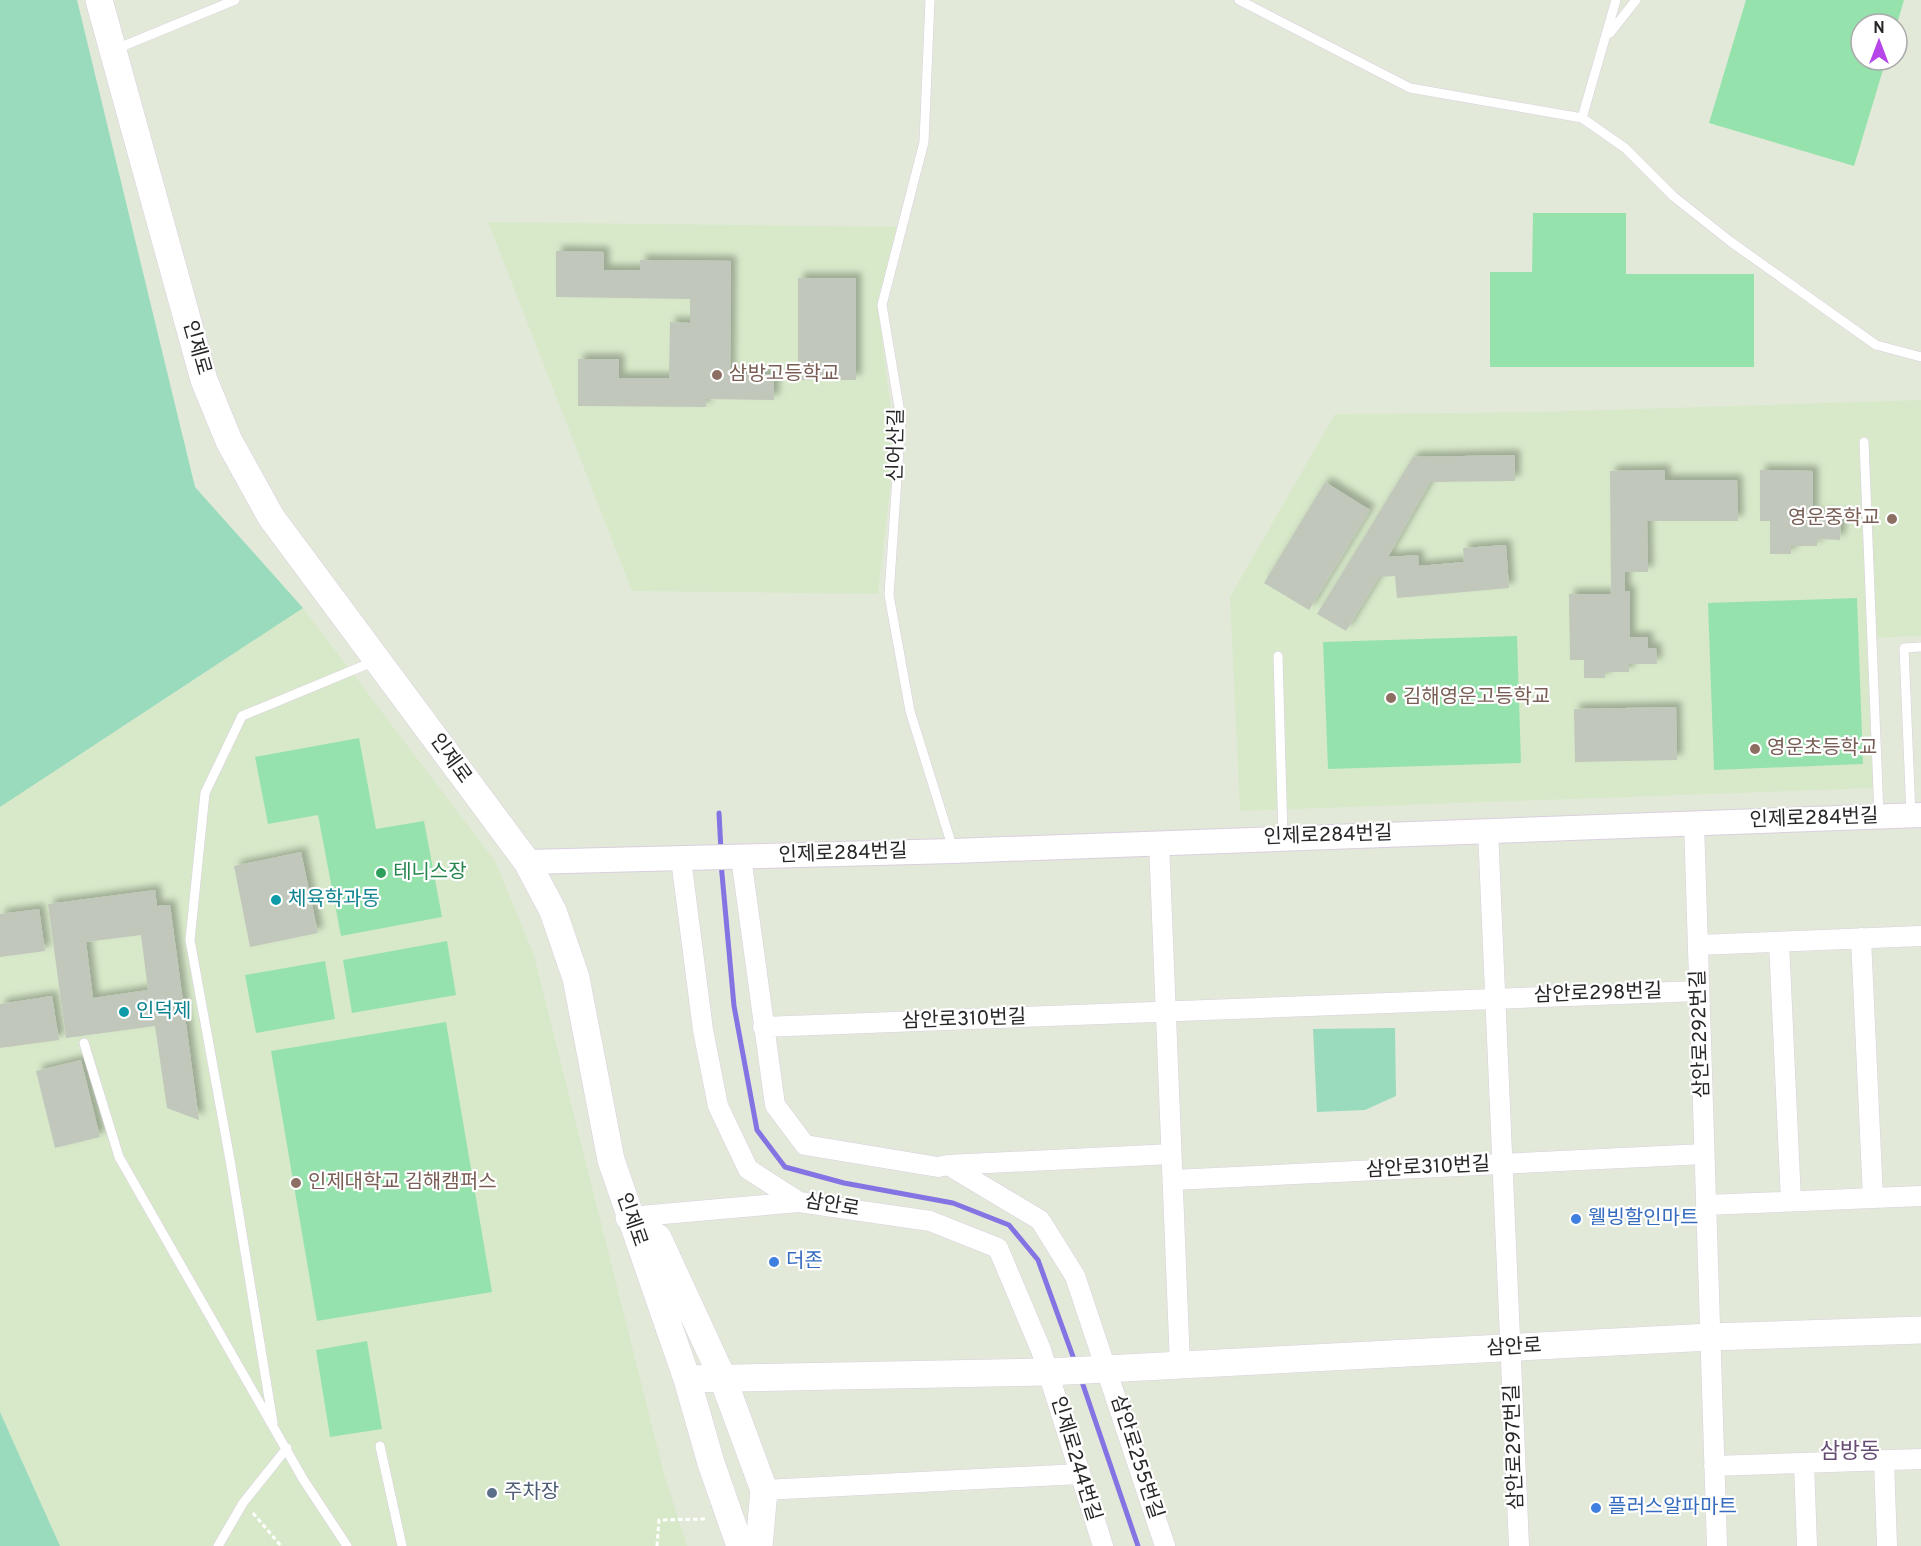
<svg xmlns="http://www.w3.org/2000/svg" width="1921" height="1546" font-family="Overpass,'Noto Sans KR',sans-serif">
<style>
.education{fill:#d8e9ca}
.green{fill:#9adbbd}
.pitch{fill:#96e2ad}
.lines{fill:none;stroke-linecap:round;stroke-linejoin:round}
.stream{stroke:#8474e3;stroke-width:5}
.building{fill:#c2c7bc;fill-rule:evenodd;filter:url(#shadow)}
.service-casing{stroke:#dacfdf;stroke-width:10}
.minor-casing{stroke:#dacfdf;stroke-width:21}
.tertiary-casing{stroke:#dacfdf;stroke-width:26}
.secondary-casing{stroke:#dacfdf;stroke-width:28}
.path{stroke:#fff;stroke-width:3;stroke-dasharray:4.5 3;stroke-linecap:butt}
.service{stroke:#fff;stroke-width:9}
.minor{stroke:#fff;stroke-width:20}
.tertiary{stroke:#fff;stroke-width:24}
.secondary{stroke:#fff;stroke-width:27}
.education-dot{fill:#8d6e63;stroke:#fff;stroke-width:2}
.leisure-dot{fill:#2e9e5b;stroke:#fff;stroke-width:2}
.culture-dot{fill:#0f9aa8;stroke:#fff;stroke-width:2}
.shop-dot{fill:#3f7fe0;stroke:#fff;stroke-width:2}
.service-dot{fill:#5c6f8a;stroke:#fff;stroke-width:2}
.labels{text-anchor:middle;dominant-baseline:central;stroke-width:4.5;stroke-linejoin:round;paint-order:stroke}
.street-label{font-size:20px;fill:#272727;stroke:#fff}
.education-label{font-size:20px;fill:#785e54;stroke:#fff;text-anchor:start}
.leisure-label{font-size:20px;fill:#27864d;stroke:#fff;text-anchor:start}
.culture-label{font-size:20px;fill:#0d838f;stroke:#fff;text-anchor:start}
.shop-label{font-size:20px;fill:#366cbe;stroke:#fff;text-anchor:start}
.service-label{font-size:20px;fill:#4e5e75;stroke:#fff;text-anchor:start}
.quarter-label{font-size:22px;fill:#674c73;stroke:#fff}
</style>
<defs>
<filter id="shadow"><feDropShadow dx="5.5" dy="-5.5" stdDeviation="3" flood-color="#0004"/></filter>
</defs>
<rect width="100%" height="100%" fill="#e2e9d9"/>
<path class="education" d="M488 222 901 227 878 305 895 445 878 594 632 591Z
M1921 400V636L1867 638 1873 788 1240 811 1230 597 1335 414 1540 412Z
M303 608 495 861 534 955 664 1474 687 1546H60L0 1412V807Z"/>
<path class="green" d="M0 0H77L195 487 303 608 0 807Z
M1395 1028 1396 1096 1365 1110 1317 1112 1313 1029Z
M0 1412 60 1546H0Z"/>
<path class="pitch" d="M1746 0H1904L1897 24H1861V60H1886L1854 166 1709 123Z
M1533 213H1626V274H1754V367H1490V272H1532Z
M1857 598 1863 764 1714 770 1708 603Z
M1517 636 1521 763 1328 769 1323 642Z
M359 738 376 829 424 821 442 917 341 936 318 815 268 824 255 757Z
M447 941 456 995 352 1013 343 960Z
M325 961 335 1019 256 1033 245 975Z
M446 1022 492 1292 317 1321 271 1051Z
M367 1341 382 1429 330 1437 316 1350Z"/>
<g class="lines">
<path class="stream" d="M719 813 721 851
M721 863 734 1006 757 1130 785 1167 844 1183 953 1203 1009 1225 1038 1260 1075 1362
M1081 1379 1138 1546"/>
</g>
<path class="building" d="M556 251 604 252V270H640V260L731 261 730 374H774V400L706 399V407L578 406V359H619V378H669L670 322 690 323V299L556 297Z
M798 278H856V380H798Z
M1515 455V481L1430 482 1388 557 1418 555 1419 566 1464 562 1463 548 1506 545 1509 588 1397 598 1395 576 1379 577 1346 631 1317 614 1413 457Z
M1665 470V480H1737L1738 521H1647L1648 572H1625V591H1630V637H1648V648H1656L1657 664H1629V672H1605V678H1584V660H1570L1569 594H1611L1610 471Z
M1760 470 1813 471V515L1841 516 1840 540 1817 539V546H1791V554H1770V521H1760Z
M1325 482 1370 510 1309 610 1264 583Z
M1676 707 1677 760 1575 762 1574 709Z
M301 852 318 933 250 947 234 866Z
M155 890 157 906 170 905 199 1120 167 1108 155 1026 66 1038 48 904ZM141 935 148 990 93 998 86 942Z
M39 909 45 951 0 957V914Z
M52 996 59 1040 0 1048V1004Z
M81 1060 100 1137 55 1148 36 1071Z"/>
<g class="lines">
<defs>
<path id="service" d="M930 0 924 142 882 305 901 419 889 595 910 711 953 849
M1239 0 1410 88 1582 118 1625 148 1673 196 1731 242 1876 345 1921 357
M1610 33 1636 0
M116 49 235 0
M1582 118 1616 0
M1864 442 1879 815
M1278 656 1283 838
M1911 815 1904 648 1921 647
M84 1043 119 1157 303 1479 347 1546
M273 1423 230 1160 190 940 205 793 242 716 375 661
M380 1446 402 1546
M218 1546 243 1503 287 1448"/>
<path id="minor" d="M1694 822 1717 1546
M1488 830 1519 1546
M1159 842 1180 1365
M741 857 775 1105 805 1145 938 1167 948 1165 1040 1220 1075 1276 1165 1546
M681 859 703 1030 718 1106 748 1169 799 1202 930 1221 998 1248 1041 1350 1103 1546
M1861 938 1873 1198
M1779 942 1791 1201
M1698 945 1921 936
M763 1027 1699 991
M948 1165 1171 1154
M1173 1180 1704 1154
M1706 1205 1921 1196
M629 1217 799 1202
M1884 1460 1887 1546
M1804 1463 1807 1546
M1714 1466 1921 1459
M764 1490 1079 1474"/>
<path id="tertiary" d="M527 862 953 851 1921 815"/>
<path id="secondary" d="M99 0 204 380 229 441 271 517 527 862 553 911 576 978 611 1160 687 1379 711 1463 740 1546
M629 1217 658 1238 723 1379 764 1490 759 1546
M687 1379 1048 1372 1710 1337 1921 1330"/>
</defs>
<use href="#service" class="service-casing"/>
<use href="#minor" class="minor-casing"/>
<use href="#tertiary" class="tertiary-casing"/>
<use href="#secondary" class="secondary-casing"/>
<path class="path" d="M253 1513 281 1546
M657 1546 659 1520 705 1519"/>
<use href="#service" class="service"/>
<use href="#minor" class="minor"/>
<use href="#tertiary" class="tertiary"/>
<use href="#secondary" class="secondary"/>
</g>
<g class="education-dot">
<circle cx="717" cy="375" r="6"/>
<circle cx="1892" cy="519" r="6"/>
<circle cx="1391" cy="698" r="6"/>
<circle cx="1755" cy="749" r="6"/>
<circle cx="296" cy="1183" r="6"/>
</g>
<circle class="leisure-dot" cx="381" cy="873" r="6"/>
<g class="culture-dot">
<circle cx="276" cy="900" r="6"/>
<circle cx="124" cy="1012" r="6"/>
</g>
<g class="shop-dot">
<circle cx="1576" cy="1219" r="6"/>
<circle cx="774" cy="1262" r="6"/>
<circle cx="1596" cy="1508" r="6"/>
</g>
<circle class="service-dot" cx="492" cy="1493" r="6"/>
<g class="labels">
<g class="street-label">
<text transform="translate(196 348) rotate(74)">인제로</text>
<text transform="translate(897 445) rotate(-89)">신어산길</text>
<text transform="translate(450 759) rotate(54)">인제로</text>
<text transform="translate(1814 819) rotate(-2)">인제로284번길</text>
<text transform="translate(1328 836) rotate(-2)">인제로284번길</text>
<text transform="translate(843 854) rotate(-2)">인제로284번길</text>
<text transform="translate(1598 994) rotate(-2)">삼안로298번길</text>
<text transform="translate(964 1020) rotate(-2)">삼안로310번길</text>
<text transform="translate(1701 1034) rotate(-92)">삼안로292번길</text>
<text transform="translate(1428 1168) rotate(-3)">삼안로310번길</text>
<text transform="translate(832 1206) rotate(10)">삼안로</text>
<text transform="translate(631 1220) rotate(71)">인제로</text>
<text transform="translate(1514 1348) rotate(-3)">삼안로</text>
<text transform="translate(1515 1447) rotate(-92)">삼안로297번길</text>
<text transform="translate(1136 1457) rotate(72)">삼안로255번길</text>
<text transform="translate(1075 1459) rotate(73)">인제로244번길</text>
</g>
<g class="education-label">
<text x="729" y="375">삼방고등학교</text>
<text x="1880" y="519" text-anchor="end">영운중학교</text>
<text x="1403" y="698">김해영운고등학교</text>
<text x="1767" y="749">영운초등학교</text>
<text x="308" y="1183">인제대학교 김해캠퍼스</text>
</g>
<g class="leisure-label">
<text x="393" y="873">테니스장</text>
</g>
<g class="culture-label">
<text x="288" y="900">체육학과동</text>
<text x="136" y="1012">인덕제</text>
</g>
<g class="shop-label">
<text x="1588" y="1219">웰빙할인마트</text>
<text x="786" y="1262">더존</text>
<text x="1608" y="1508">플러스알파마트</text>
</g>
<g class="service-label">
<text x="504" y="1493">주차장</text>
</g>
<g class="quarter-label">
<text x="1850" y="1452">삼방동</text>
</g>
</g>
<g transform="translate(1879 42)"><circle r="28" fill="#ffffff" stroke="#a9a9a9" stroke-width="1.5"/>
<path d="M0-4.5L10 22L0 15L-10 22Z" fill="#b646e9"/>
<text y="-9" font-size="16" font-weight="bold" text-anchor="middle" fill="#272727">N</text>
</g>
</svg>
